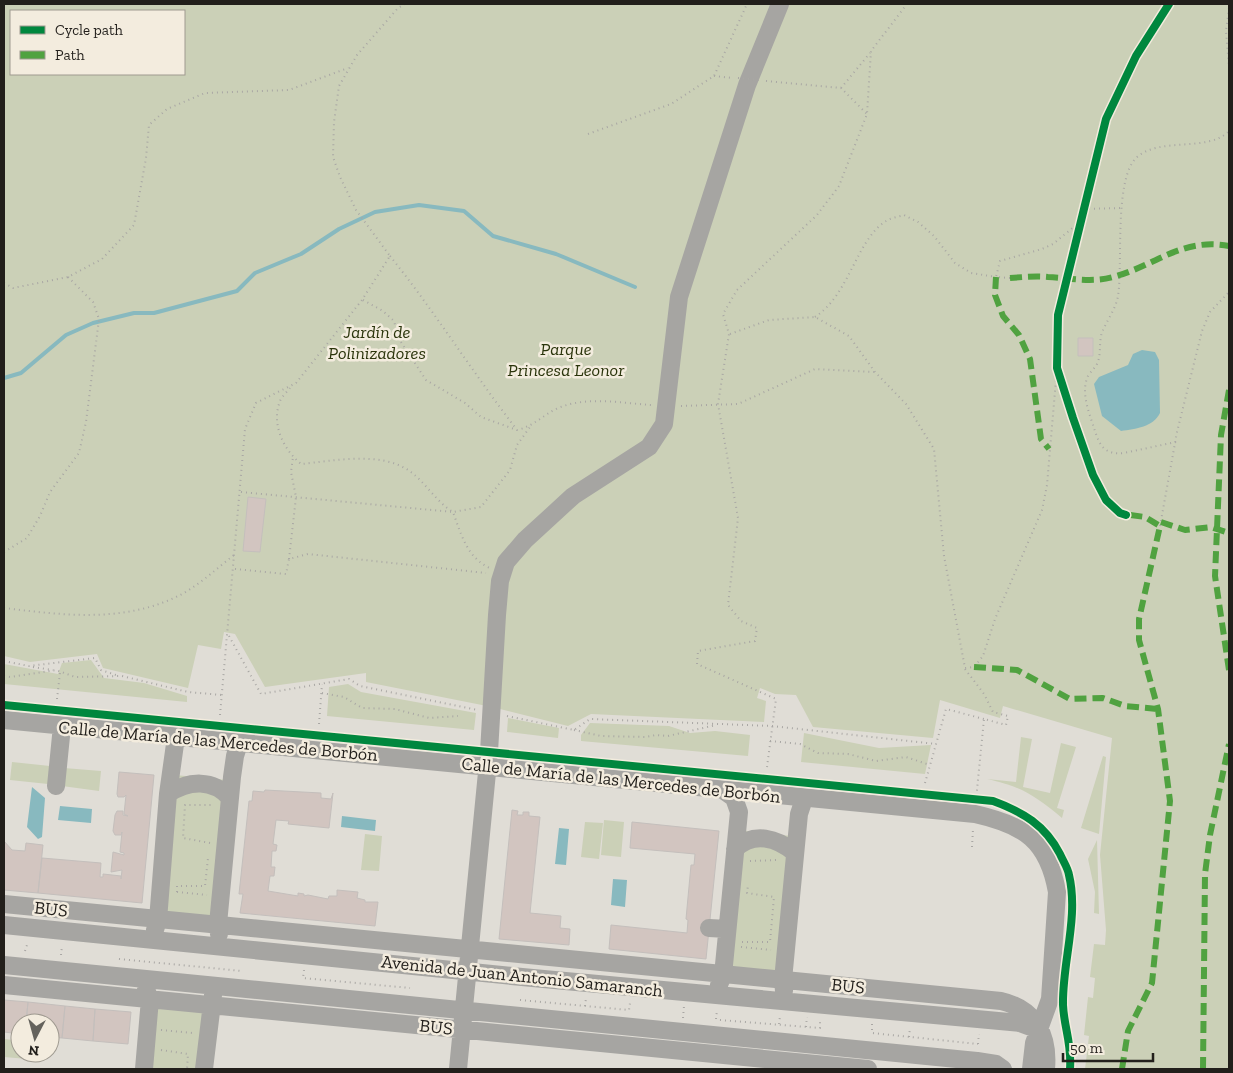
<svg xmlns="http://www.w3.org/2000/svg" width="1233" height="1073" font-family="'Zilla Slab',serif">
<style>
.green{fill:#cbd0b7;fill-rule:evenodd}
.water{fill:#88b9bf}
.lines{fill:none;stroke-linecap:round;stroke-linejoin:round}
.stream{stroke:#88b9bf;stroke-width:4}
.building{fill:#d2c5c0;stroke:#c4bfbc}
.path{stroke:#a9a7a4;stroke-width:2;stroke-dasharray:1 4;stroke-linecap:butt}
.minor{stroke:#a6a5a2;stroke-width:18}
.path-bridge{stroke:#a9a7a4;stroke-width:2;stroke-dasharray:1 4;stroke-linecap:butt}
.quiet{stroke:#50a240;stroke-width:6;stroke-dasharray:12 6;stroke-linecap:butt}
.cycleway-casing{stroke:#f3ecde;stroke-width:11}
.cycleway{stroke:#00873e;stroke-width:8}
.labels{text-anchor:middle;dominant-baseline:central;stroke-width:5;stroke-linejoin:round;paint-order:stroke}
.park-label{font-size:18px;font-style:italic;fill:#2b350c;stroke:#f3ecde}
.street-label{font-size:18px;fill:#221f1b;stroke:#f3ecde}
</style>
<rect width="100%" height="100%" fill="#e0ddd6"/>
<path class="green" d="M4 4H1229V1069H1085L1089 1036 1084 1035 1088 997 1093 998 1095 978 1090 977 1094 944 1105 945 1106 930 1100 855 1112 738 1003 706 1000 718 940 700 933 738 813 727 796 695 775 694 760 688 757 698 766 701 764 722 591 714 568 726 492 707 366 682V673L265 687 235 634 224 632 221 649 198 645 188 688 103 668 97 654 30 662 4 656ZM11 11H184V74H11Z
M91 660 104 678 144 683 187 696V702L4 684V664L58 674 62 663Z
M348 684 361 692 476 713 474 730 327 716 329 687Z
M508 718 559 728 558 738 507 732Z
M590 723 669 726 690 733 715 731 750 735 748 756 581 741V735Z
M804 733 879 748 931 745 925 774 801 762Z
M1021 737 1032 739 1023 787 1050 793 1061 743 1076 747 1057 808 1064 810 1062 818C1035 796 1023 787 987 779L1016 782Z
M1103 756 1106 757 1099 834 1081 828Z
M12 762 50 766 48 784 10 780Z
M64 768 101 771 99 791 62 786Z
M175 775 227 780 213 919 161 914Z
M604 820 624 822 621 857 601 855Z
M585 822 603 823 599 859 581 857Z
M739 830 791 836 777 974 726 969Z
M365 834 382 836 379 871 361 870Z
M1097 840 1099 914 1094 913 1095 892 1088 859Z
M153 1004 205 1009 199 1069H147Z
M5 1039 20 1041V1053H40L39 1060 4 1057Z"/>
<path class="water" d="M1142 350 1155 352 1159 360 1160 413C1153 427 1136 429 1121 431L1102 416 1094 384 1099 377 1128 365 1133 354Z
M32 787 45 798 42 837 38 839 27 827Z
M60 806 92 809 91 823 58 820Z
M342 816 376 820 375 831 341 827Z
M559 828 569 829 566 865 555 864Z
M613 879 627 880 625 907 611 905Z"/>
<g class="lines">
<path class="stream" d="M4 378 21 373 66 335 93 323 134 313H154L237 291 255 273 301 254 339 229 375 212 419 205 464 211 493 236 556 254 635 287"/>
</g>
<path class="building" d="M1078 338H1093V356H1078Z
M248 497 266 499 260 552 243 551Z
M119 772 154 775 142 903 38 893 42 858 101 863 100 877H103V874L121 876V879L122 870 111 872 113 852 124 855V853L120 852 122 832 121 835H115L113 831 115 815 117 811H123V815L128 816 124 814 126 795 124 797H118L117 794Z
M265 790 321 793V798L331 799 333 793 329 828 288 824 289 821 276 820 273 844 277 845 276 851H272L271 867H275L274 876H270L268 891 298 896V893L304 894V896L308 895 328 899 329 896H337V890L358 892 357 898 365 900V902H378L375 926 240 913 243 894H239L249 801H252L253 791 264 792Z
M512 810 518 811 517 815H523V812H529V816L540 817 530 913 561 916 560 928 570 929 569 945 499 939Z
M632 822 719 831 706 959 609 949 611 925 687 933 688 920 686 919 691 865H694L695 854 630 848Z
M4 841 12 850 25 851 26 843 43 845 38 893 4 890Z
M4 1000 28 1002 26 1023H20V1034L4 1032Z
M28 1002 65 1006 62 1038 50 1037V1023H26Z
M65 1006 95 1009 93 1041 62 1038Z
M95 1009 131 1012 128 1044 93 1041Z"/>
<g class="lines">
<path class="path" d="M1229 8 1226 31 1229 67
M714 76 733 78
M766 81 841 88 867 114
M841 88 870 53
M588 134 671 104 714 76 747 4
M1084 209 1122 208
M390 256C435 312 473 373 517 430 534 426 543 415 558 408 587 396 621 403 651 405
M1010 278 996 277 1000 261 1042 249 1053 244 1081 221
M4 283 13 288 68 277 102 259 134 225 146 158 149 125 167 109 205 93 289 90 348 68
M363 300 383 311 394 321 399 339 426 380 465 403 481 417 517 430
M815 317C850 294 856 240 886 221 890 218 898 217 904 215L918 222 934 236 955 263 971 273 996 277
M730 334 769 320 815 317 849 336 875 372 906 404 934 449 944 556 965 668 974 667 983 656 995 619 1042 510 1047 485 1057 368
M290 388C287 392 280 398 279 404 272 426 284 450 301 464 333 461 379 451 408 470 425 481 435 501 453 512L481 507 510 470 517 445 530 427
M681 406 738 404 815 369 874 372
M1176 442 1124 453C1106 455 1100 447 1095 431 1090 415 1080 393 1088 376 1091 371 1095 368 1097 364 1102 354 1098 340 1103 330 1108 319 1116 308 1118 296 1123 264 1114 180 1136 158 1159 136 1208 153 1229 131
M241 492 453 512C461 534 467 558 490 568
M1160 526 1177 432 1202 331 1210 312 1229 292
M4 552 27 538 40 516 50 492 79 453 86 422 99 319 93 302 68 277
M289 559 296 497 291 472 293 457
M235 569 286 574 289 559 308 554 486 573
M4 608C62 615 121 623 176 597 196 588 216 569 234 555
M229 636 261 694 349 679 360 686 478 710
M4 661 29 666 95 658 101 670 119 676
M33 667 53 670
M965 669 984 694 993 712 1008 716 1006 725 984 719 976 800
M4 676 10 677 56 670 75 677 122 676 188 692 222 695
M322 693 344 697 362 708 395 709 429 718 458 716
M57 699 60 673
M220 715 245 429 256 403 296 383 362 300 390 256 356 210 340 177 333 157 334 122 339 86 357 55 398 8 405 4
M507 716 574 730 590 719 772 726 936 744
M319 724 322 684
M574 730 601 736 646 737 656 735 668 736 716 725
M770 741 800 744 818 753 848 754 876 761 906 757 930 765
M767 767 776 699 697 664 698 651 755 641 757 628 741 621 728 605 738 518 718 404 729 334 723 314 737 290 817 215 839 186 867 114 871 51 907 4
M925 783 946 709 984 719
M210 843 183 838 185 805H214
M972 847 973 829
M750 861 778 860
M177 892V886H205L208 858
M177 892 207 895
M742 942H770L774 897 747 893 748 885
M741 947 771 950
M25 951 28 942
M61 955 62 946
M119 959 242 971
M304 970 303 978 410 988
M520 1000 629 1010 630 1003
M585 1006 586 998
M1063 1008 1070 1041 1071 1057
M683 1018 684 1006
M716 1019 717 1010
M720 1020 820 1028V1020
M779 1024 780 1016
M872 1024V1033L978 1044
M806 1027 807 1017
M161 1030 193 1033
M909 1037 910 1028
M978 1044 979 1034
M161 1050 188 1054 187 1069"/>
<path class="minor" d="M4 720 975 814C1024 825 1048 840 1057 892L1050 999 1034 1043 1031 1069
M56 786 62 726
M168 794C189 780 213 779 230 798
M735 849C754 831 777 838 795 853
M4 904 1001 1001C1036 1009 1049 1036 1046 1069
M4 925 522 977 1020 1023 1039 1030
M709 928 727 929
M155 930 158 920 168 794 176 737
M219 934 218 924 232 777 235 756 239 743
M4 965 977 1061 996 1064 1003 1069
M4 985 868 1069
M719 985 723 975 739 812 734 798 724 791
M784 991 783 980 799 814 804 799
M144 1069 150 999 146 990
M204 1069 213 995
M458 1069 489 752 497 615 500 581 506 562 525 540 573 496 649 447 664 424 679 297 747 85 780 4"/>
<path class="path-bridge" d="M738 78 761 80"/>
<path class="quiet" d="M996 277 995 295 1003 316 1019 335 1030 359 1041 439 1049 449
M1010 278C1023 277 1036 276 1048 277 1071 278 1091 283 1113 277 1155 266 1182 237 1229 246
M1229 390 1221 435 1215 576 1229 670
M1161 522 1185 530 1211 527 1229 533
M974 667 1017 670 1070 699 1103 698 1125 706 1158 709
M1122 1069 1128 1031 1152 983 1170 801 1158 709 1139 640V619L1160 526 1145 517 1123 514
M1203 1069 1205 874 1210 835 1229 744"/>
<defs>
<path id="cycleway" d="M1126 515 1120 513 1106 500 1093 475 1073 418 1057 368 1058 315 1106 119 1136 56 1169 4
M4 705 993 801C1023 812 1045 825 1060 854 1063 861 1068 868 1069 875 1079 917 1062 963 1063 1005 1064 1028 1072 1043 1070 1069"/>
</defs>
<use href="#cycleway" class="cycleway-casing"/>
<use href="#cycleway" class="cycleway"/>
</g>
<g class="labels">
<g class="park-label">
<text x="377" y="332">Jardín de<tspan x="377" dy="21">Polinizadores</tspan></text>
<text x="566" y="349">Parque<tspan x="566" dy="21">Princesa Leonor</tspan></text>
</g>
<g class="street-label">
<text transform="translate(218 741) rotate(5)">Calle de María de las Mercedes de Borbón</text>
<text transform="translate(621 780) rotate(6)">Calle de María de las Mercedes de Borbón</text>
<text transform="translate(51 909) rotate(6)">BUS</text>
<text transform="translate(522 976) rotate(6)">Avenida de Juan Antonio Samaranch</text>
<text transform="translate(848 986) rotate(6)">BUS</text>
<text transform="translate(436 1027) rotate(6)">BUS</text>
</g>
</g>
<rect width="1233" height="1073" fill="none" stroke="#221f1b" stroke-width="10"/>
<rect x="10" y="10" width="175" height="65" fill="#f3ecde" stroke="#9f9a90"/>
<rect x="20" y="26" width="25" height="8" fill="#00873e" stroke="#9f9a90"/>
<text x="55" y="35" font-size="15" fill="#221f1b">Cycle path</text>
<rect x="20" y="51" width="25" height="8" fill="#50a240" stroke="#9f9a90"/>
<text x="55" y="60" font-size="15" fill="#221f1b">Path</text>
<g transform="translate(35 1038) rotate(186)"><circle r="24" fill="#f3ecde" stroke="#9f9a90"/>
<path d="M0-4L9 19L0 12L-9 19Z" fill="#64625c"/>
<text y="-8" font-size="14" font-weight="bold" text-anchor="middle" fill="#221f1b">N</text>
</g>
<path d="M1063 1053v8h90v-8" fill="none" stroke="#221f1b" stroke-width="2.5"/>
<text x="1070" y="1053" font-size="15" fill="#221f1b" stroke="#f3ecde" stroke-width="4" paint-order="stroke">50 m</text>
</svg>
